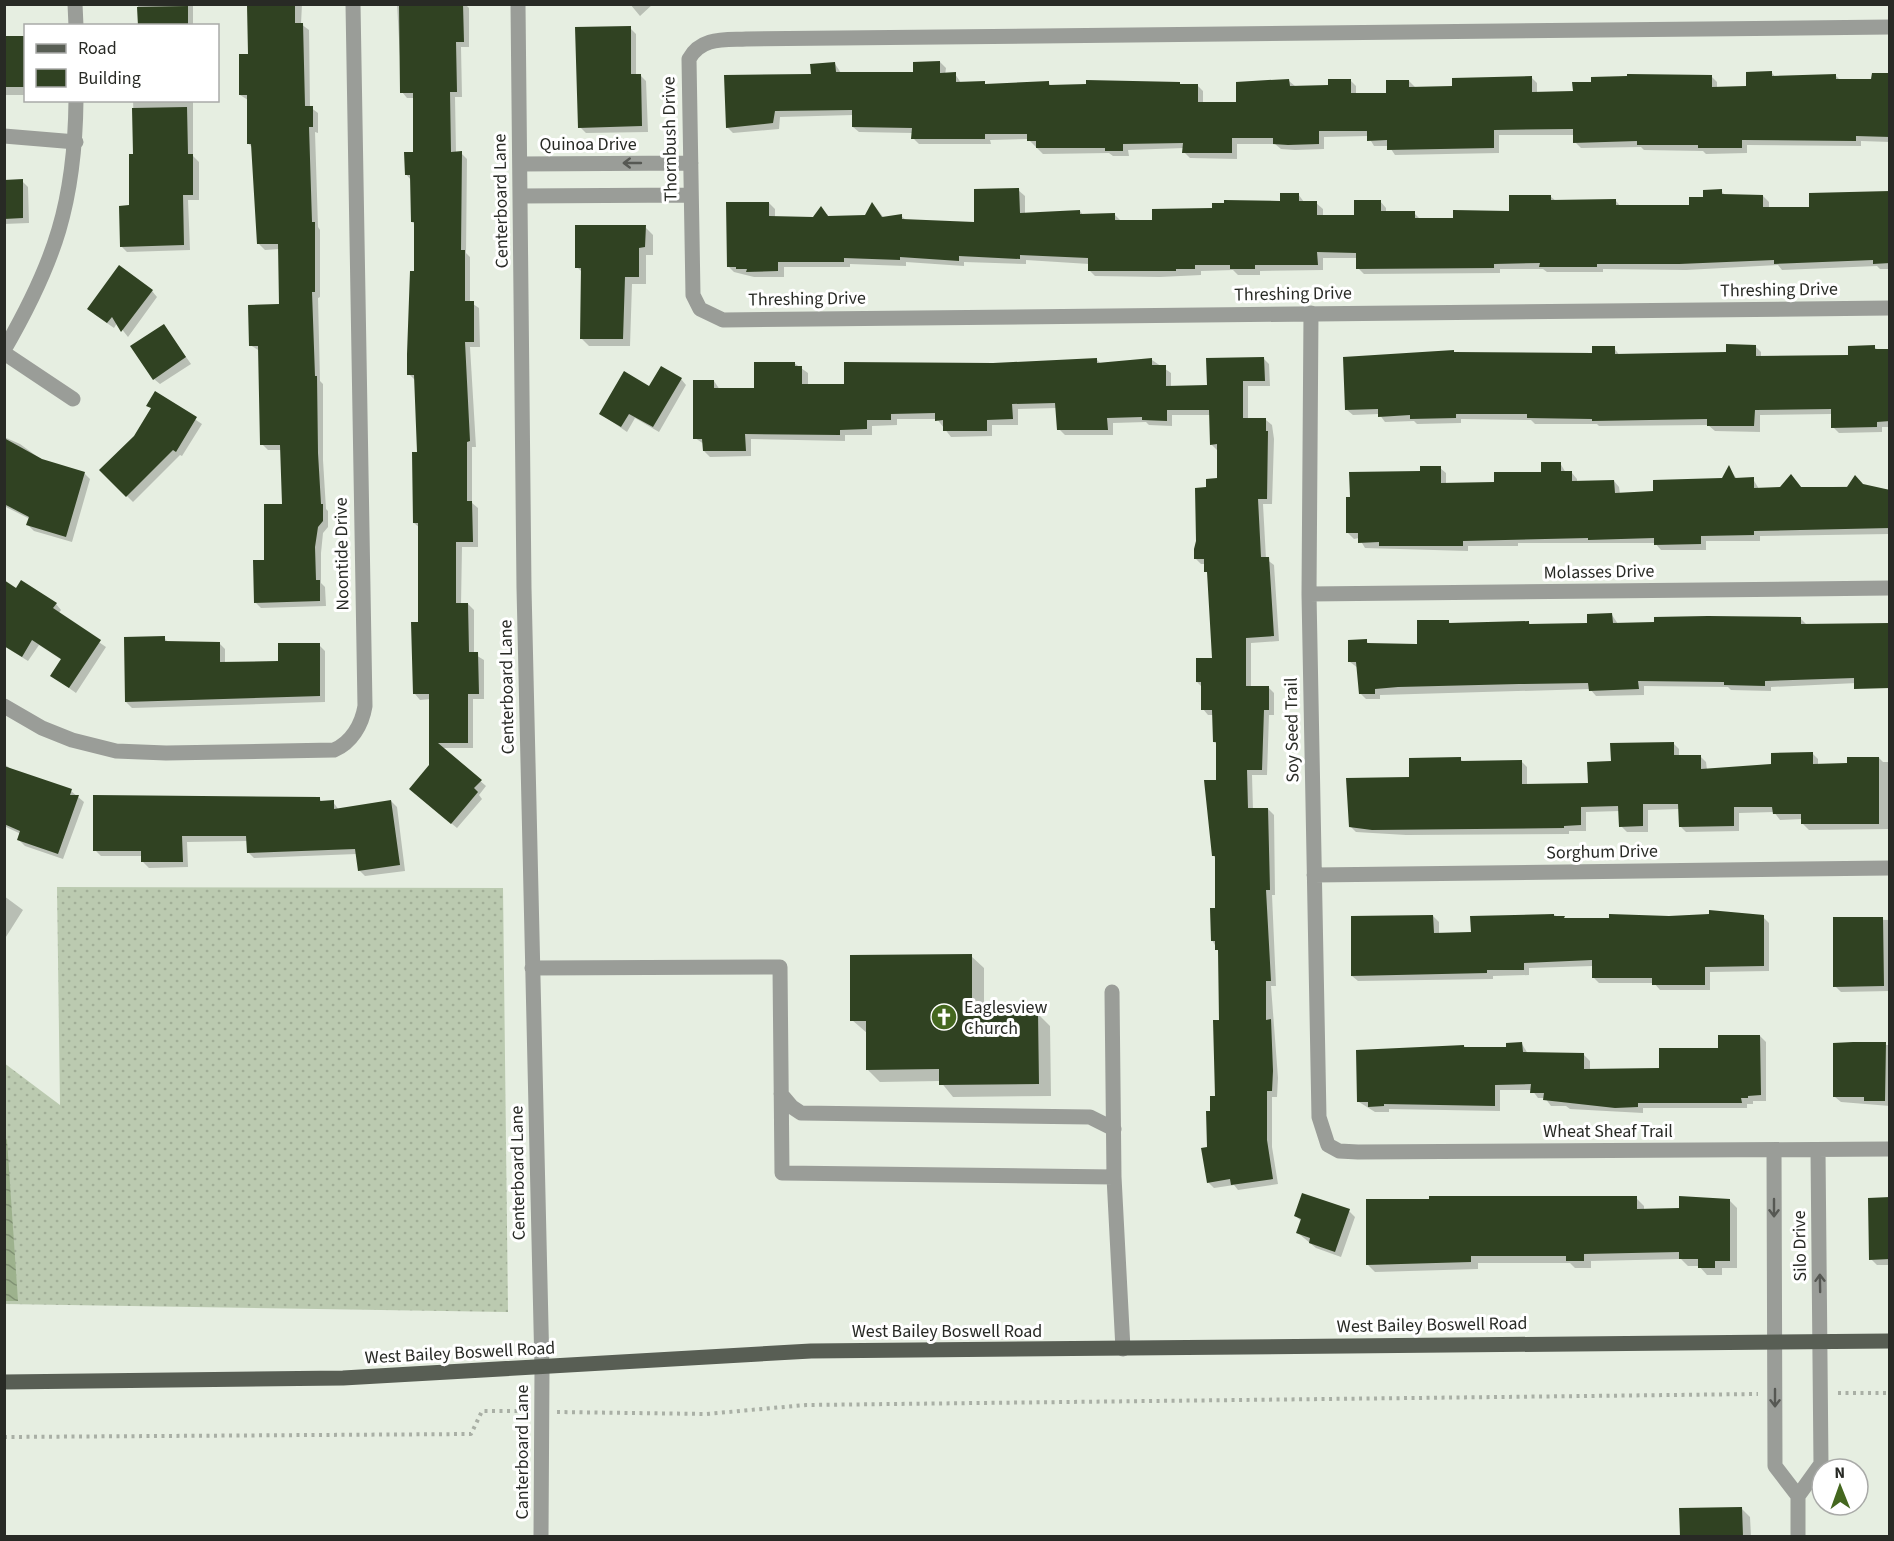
<svg xmlns="http://www.w3.org/2000/svg" width="1894" height="1541" font-family="'Source Sans 3',sans-serif">
<style>
.grass{fill:url(#grass-dots)}
.water{fill:url(#water-waves)}
.shadow{fill:#0003}
.building{fill:#304222}
.lines{fill:none;stroke-linecap:round;stroke-linejoin:round}
.path{stroke:#a9afa5;stroke-width:4;stroke-dasharray:3 4.5;stroke-linecap:butt}
.minor{stroke:#9a9d98;stroke-width:15}
.major{stroke:#585e54;stroke-width:15}
.oneway{stroke:#565853}
.labels{text-anchor:middle;dominant-baseline:central;stroke-width:6;stroke-linejoin:round;paint-order:stroke}
.street-label{font-size:18px;fill:#282a25;stroke:#fff}
.poi-label{font-size:18px;fill:#282a25;stroke:#fff;text-anchor:start}
</style>
<defs>
<pattern id="grass-dots" width="8" height="8" patternUnits="userSpaceOnUse" patternTransform="scale(1.5)"><rect width="8" height="8" fill="#bbcab0"/><path d="M2 2h.1M6 6h.1" fill="none" stroke="#a1ae97" stroke-width="1.8" stroke-linecap="round"/></pattern>
<pattern id="water-waves" width="16" height="10" patternUnits="userSpaceOnUse" patternTransform="scale(1.5)"><rect width="16" height="10" fill="#9db28d"/><path d="M0 5q4-4 8 0t8 0" fill="none" stroke="#809173"/></pattern>
</defs>
<rect width="100%" height="100%" fill="#e6eee1"/>
<path class="grass" d="M57 887 503 888 508 1312 5 1304 4 1063 60 1105Z"/>
<path class="water" d="M5 1137 7 1140 18 1301H5Z"/>
<path class="shadow" d="M138 4H193V26H139Z
M249 4H302L301 24 309 30 310 107 318 113V133L315 132 318 227 320 230V297L318 298 320 381 323 384V460L326 509 328 511V527L323 533 321 553V583L325 587 326 606 261 608 255 602 283 505 282 450H268L262 444 260 351 250 345 280 306 279 249 265 250 259 244 253 148 248 143V100L240 95 250 55Z
M397 4H465L469 8V47H461L462 97H455L456 153H461L467 159 466 253 470 257V302L479 308 480 347H470L476 447H472V503L478 508V547H462L461 605 468 604 474 610V654L484 660V699H473V748H442L486 786 479 795 482 799 457 828 417 795 431 766V699L420 700 415 694 419 623 420 528 414 523 419 454 415 380 409 374 416 272V225L412 222 411 180 406 174 414 153V98H407L402 92Z
M630 4H653L640 16Z
M630 28 636 34V76L640 75 646 81 648 132 586 133 580 127Z
M4 36 26 37V95H4Z
M940 62 946 68 945 75 955 74 961 83H984L987 86 1048 82 1052 87 1180 84 1197 85 1203 91V104L1238 103 1289 81 1295 86 1329 87 1350 80 1356 86V95H1388L1409 81 1415 87 1454 88 1531 77 1537 83V93H1574L1711 76 1717 82V88H1748L1772 73 1776 78 1836 76 1841 81 1873 80 1890 74V142L1861 141V146L1747 145V153L1706 154 1703 151 1644 150 1641 147 1581 148 1575 142V135H1499V153L1395 155 1389 146H1374L1368 136 1324 137V149L1295 150 1281 149 1275 144H1237V159L1190 158 1184 152V148L1128 150 1129 156H1113L1109 153 1043 154 1028 139 990 140 991 144H919L913 138V133L859 132 853 127 854 115 780 117 779 129 733 133 727 127 835 64 841 73 914 74Z
M133 100H193V156L199 162V200H188L190 250 127 252 121 246 130 207 135 156Z
M4 181H22L28 187 29 223 4 224Z
M1018 190 1025 196V214L1080 211 1083 215 1114 214 1121 221H1154L1214 210 1282 202 1298 194 1304 202 1316 203 1323 209V217H1355L1380 201 1386 208V213H1414L1421 220 1455 219 1510 212 1550 196 1556 201H1616L1621 207 1690 206 1721 191 1726 196H1763L1769 202V209L1811 208 1890 193V269H1880L1877 266 1782 270 1778 265 1686 270 1603 269V272H1547L1543 269H1500V273L1364 274 1358 268V258H1323V270L1260 271V275H1238L1233 270 1201 271V275L1160 277 1095 276 1089 270V264L1026 260V264L964 262V266L906 262V266L850 264V267H784V277H754L734 272 728 266 769 203 775 209V217L814 219 827 214 829 217H866L873 204 884 218 901 216 906 220 976 223Z
M645 227 653 235V255H646V284H632L630 346H589L581 338 582 272 577 267Z
M152 291 157 297 128 337 117 323 114 328 94 314Z
M164 326 191 364 160 384 154 379Z
M1755 346 1761 352V357H1849L1874 347 1878 350H1890V427H1882V432L1839 433 1833 427 1832 414 1760 415V432L1715 431 1708 425 1599 426 1597 424H1535L1531 420 1461 419V423L1417 424 1414 421 1385 422 1379 414 1353 415 1347 410 1453 351 1456 354H1594L1614 348 1620 356 1728 353Z
M1263 358 1269 364 1270 386H1248V420H1266L1272 425 1274 439 1272 504H1263L1266 559 1274 565 1279 641 1251 643V687H1268L1274 693V715H1269L1267 775H1252L1253 810 1268 809 1274 815 1275 895H1272L1276 986H1271L1278 1078 1277 1097H1272V1147L1278 1184 1238 1190 1234 1185 1214 1188 1208 1182V1148L1211 1113 1216 1097 1220 1022 1219 952 1212 940 1216 910V859L1213 855 1218 745 1214 742V715H1208L1203 709 1202 687 1197 682 1214 660 1209 574 1205 564H1201L1195 558 1208 489 1219 480 1217 450 1211 444V415H1172V426L1149 425 1146 422 1113 423V435H1065L1059 429 1057 408 1018 409V425H992V436L951 437 937 419H897V425L872 426V435H845V441L751 439V456L710 457 704 451V444L695 438 714 381 720 390 756 389 794 363 808 373V386L846 385 993 364 1097 360 1102 365 1152 360 1171 373V387L1208 386Z
M681 379 686 385 659 432 635 418 627 432 601 414 650 388Z
M155 393 202 424 182 456 180 455 133 502 101 470 135 437 152 409 148 405Z
M4 437 20 444 42 460 84 473 90 479 72 542 34 531 28 525 30 519 4 506Z
M1560 463 1566 473H1572L1577 479V482L1614 481 1619 487 1620 494 1654 493 1723 480 1729 468 1737 479H1753L1759 489H1781L1792 476 1802 488 1863 486 1890 490V534L1760 536V541H1706V550H1661L1655 543H1518V546H1468V551L1365 548 1359 538 1354 539 1348 533 1422 473 1440 468 1446 473V485L1495 484 1542 473Z
M56 604 61 610 58 614 106 647 76 693 52 676 62 660 39 645 28 661 4 646Z
M1612 615 1618 624 1801 619 1807 625H1890L1857 683 1771 687V691L1731 690 1728 687 1644 686V695L1596 696 1590 689 1380 695V699H1366L1360 693 1358 668 1350 662 1366 641 1370 645H1419L1448 621 1452 625 1528 622 1531 625H1588Z
M164 638 169 643H219L225 649V664L280 663 319 645 325 651V702L132 708 126 702Z
M1673 743 1679 749V756H1700L1706 762 1707 770 1773 766 1812 753 1818 759V765L1848 764 1879 758 1883 762H1890V829L1809 830 1803 824V819L1780 820 1774 812 1739 813V831L1686 832 1680 826V809L1648 810V832H1627L1621 826 1620 811 1586 812V831H1569V834L1406 835 1356 832 1350 826 1411 779 1460 759 1464 762 1521 761 1527 767V785L1589 784 1612 762Z
M4 764 14 771 71 791 84 802 63 859 25 846 19 840 21 834 4 826Z
M319 798 322 802H333L339 810 391 801 397 807 405 871 365 876 359 870 357 854 254 858 248 852V841L187 842 188 867 149 868 143 862V856H101L95 850Z
M4 896 23 910 4 940Z
M1554 915 1566 920 1763 917 1769 923V971L1710 972V990H1660L1654 983H1599L1594 978 1593 966 1529 968V975L1493 976V979L1358 981 1352 976 1433 916 1439 922V934H1472Z
M1834 919 1890 920V991L1841 992 1835 986Z
M971 956 984 968V1014L1037 1013 1050 1026 1051 1096 953 1097 940 1081 880 1082 867 1069V1033L852 1020Z
M1760 1036 1766 1042V1101H1753V1104H1747V1108H1643V1113L1570 1109 1566 1106H1551L1545 1098H1538L1532 1090H1500V1111L1389 1109V1112H1375L1359 1102 1464 1046 1467 1049 1507 1048 1522 1044 1528 1054 1584 1055 1590 1061V1070L1660 1069Z
M1835 1044 1890 1045V1106L1841 1102 1835 1097Z
M1636 1198 1644 1206V1210H1680L1729 1200 1737 1208V1268H1722V1275H1707L1699 1266H1688L1681 1259 1591 1261V1268H1575L1570 1263H1478V1269L1375 1272 1367 1264Z
M1890 1199V1265H1877L1871 1259Z
M1349 1211 1355 1217 1341 1257 1316 1248 1298 1233 1302 1222 1296 1216Z
M1741 1508 1750 1517 1751 1536H1682L1681 1510Z"/>
<path class="building" d="M295 4V23H303L305 106H313V127H309L312 222H315V292H312L315 376H317L318 453 321 504H323V521L318 527 315 547 316 580H320V601L254 603 253 560H264V504H282L280 445H260L258 346H249L248 305 279 304 278 244H257L251 144H247V95H239V54H248L247 5Z
M399 4H463L464 42H456L457 92H450L451 152 462 151 461 250H465V301H474V342H465L470 441 467 442V501H472L473 542H456V603H468L469 652H478L479 694H468V743H438L482 780 474 788 478 792 451 824 409 789 429 765V694H413L411 622H418V523H413L412 452H417L414 375H407V354L410 271H414V222H411L410 175H405L404 152H413V93H400Z
M188 6V26H138L137 7Z
M631 26V74H641L642 126 578 128 575 27Z
M5 36H26V87H6Z
M940 61V73L956 72V82L985 81V84L1049 81V85L1086 84V80L1180 82V84H1198V102H1236V82L1268 80 1289 79 1290 86 1328 85V79H1351V93H1386V80H1409V87L1452 86V78L1532 76V92L1573 91 1572 82H1591V77L1627 76V74L1712 75V87L1746 86V72L1772 71V76L1836 74V79H1871L1872 73H1890V137L1856 136V141L1742 140V148H1698V145H1637V141L1573 143V129L1494 130V148L1387 150V140L1367 141V131H1319V144L1288 145 1273 144V138H1232V153H1182L1183 143 1123 144V151H1105V148H1036V141H1027V134H985V139H911L912 128 852 127V110L775 111 773 123 726 128 724 75 811 74 810 64 835 62 836 72H913V62Z
M187 107 188 154H193V195H183L184 245 120 247 119 206 129 205V154H133L132 108Z
M23 179V218L4 219V180Z
M1019 188 1020 213 1080 210V214L1115 213V220H1152V209L1212 208V203H1224V200L1280 201V193H1299V201H1317V215H1354V200H1381V211H1415V218H1453V210L1509 211V195H1551V200L1616 199V205H1689V197H1703V190L1722 189V194L1763 195V207H1809V193L1890 191V263L1873 264V260L1774 264V260L1679 264H1597V267H1539L1540 263 1494 264V268L1356 269V253L1317 252 1318 265H1255V269H1230V265H1195V269H1176V271H1088V258L1020 255V259L959 256V261L900 257V260L844 258V262H778V271L746 272 747 269H736V267H727L726 202H769V216L813 217 821 206 828 216 865 215 872 202 882 217 902 214V219L974 222V189Z
M575 225H646L645 247 639 248V277H625L623 339H580L581 268H575Z
M119 265 153 290 121 332 112 317 107 323 87 309Z
M164 324 186 357 153 380 130 346Z
M1726 344 1756 345V356L1848 355V346L1875 345V349H1890V421L1877 422V427L1831 428V409L1755 410 1754 426H1707V419L1592 421V419L1527 418V414H1456V418L1410 419V415L1378 417V409L1345 410 1343 357 1454 350V352L1592 353V346H1615V354L1726 352Z
M1264 357 1265 381H1243V418H1266V431H1268L1267 499H1258L1261 557H1269L1274 636 1246 638V686H1269V710H1264L1262 770H1247L1248 808H1268L1270 890H1266L1271 981H1266V1020L1271 1019 1273 1071 1272 1091H1267V1140L1273 1179 1231 1185 1230 1179 1207 1183 1201 1148 1207 1147 1206 1111H1210V1096H1215L1213 1020H1219L1218 950H1215V941H1211L1210 908H1215V856H1212L1204 780H1216V742H1213L1212 710H1201V682H1196V658H1212L1207 572H1204V559H1194V549L1196 541 1195 488 1206 487V479L1217 478V444L1210 445 1209 410H1167V421L1142 420V417L1107 418 1108 430H1057L1055 403 1012 404 1013 419 987 420V431H943V420L935 421V413L891 414V420H867V429L840 430V435L745 434 746 451H703L702 439H693V380H714V388H754V362H795V366H802V384H844V362L993 363 1097 358V363L1152 358V365H1166V386L1207 385 1206 358Z
M661 366 682 378 653 427 629 414 621 427 599 414 624 371 649 386Z
M155 391 197 417 176 452 173 450 126 497 99 470 134 436 151 408 146 406Z
M4 438 42 459 85 472 66 537 26 525 29 517 4 504Z
M1541 462H1561V471H1572V481L1614 480 1615 493 1653 491V480L1722 478 1729 465 1735 478 1754 477V488L1780 487 1791 474 1801 487H1847L1855 475 1863 484 1890 490V528L1754 531V535L1701 536V544L1654 545V538L1588 540V538L1463 541V546H1379V542L1358 543V533H1346V497H1350L1349 472 1420 471V466H1441V483L1494 482V472H1541Z
M4 580 16 588 21 580 57 603 53 608 101 640 69 688 50 676 61 659 32 640 22 657 4 646Z
M1612 613 1613 623 1654 622V617L1708 616 1801 617V624L1890 623V688L1854 689V678L1765 681V686L1724 685V682L1638 681 1639 689 1589 691 1588 683 1519 684 1398 687 1375 689V694H1359L1356 662H1348V640L1367 639V643L1417 644V620H1449V623L1529 621V624L1587 623V614Z
M165 636V641L220 642V662L278 661V643H320V696L125 702 124 637Z
M1674 742V755H1701V769L1771 764V753L1813 752V764L1847 763V757H1879V824H1801V814H1773L1772 807H1734V826L1679 827 1678 804H1643V826L1619 827 1618 806 1581 807V825L1564 826V828L1372 830 1349 827 1346 778 1409 777V758L1461 757V761L1522 760V784L1588 783 1587 762 1611 761 1610 743Z
M4 766 72 789 70 795H79L58 854 17 840 20 831 4 824Z
M93 795 320 797V801L334 800V809L391 800 400 865 358 871 355 849 247 853 246 836H182L183 862H141V851H93Z
M1709 910 1764 915V966L1705 967V985H1652V978H1592V960L1524 963V970H1487V973L1351 976V916L1433 915 1434 933 1471 932 1470 916 1554 914V916H1565L1564 918H1609V914L1669 916 1709 914Z
M1833 917H1883L1884 986 1833 987Z
M972 954V1012H1038L1039 1084 939 1085V1069L866 1070V1021H850V955Z
M1718 1035H1760L1761 1095 1748 1096V1098H1741L1742 1103H1638V1107L1615 1108 1543 1100 1544 1093H1530L1531 1084 1495 1085V1106L1384 1104V1106L1368 1107V1102H1357L1356 1050 1464 1045V1047H1506V1043L1522 1042 1523 1052 1584 1053V1069L1659 1068V1048H1718Z
M1853 1042H1886L1885 1101H1864V1097H1833V1043Z
M1302 1193 1350 1209 1335 1252 1309 1243 1310 1238 1296 1233 1301 1219 1294 1216Z
M1429 1196H1637V1209L1679 1208V1196L1730 1199V1261H1715V1268H1698V1259H1679V1252L1584 1254V1261H1566V1256H1471V1262L1366 1265V1199H1429Z
M1890 1197V1259L1869 1260 1868 1198Z
M1742 1507 1743 1536H1680L1679 1508Z"/>
<g class="lines">
<path class="path" d="M1838 1393H1890
M557 1412 706 1414 806 1405 1758 1394
M4 1437 471 1434 482 1411H526"/>
<path class="minor" d="M75 4 76 26
M518 4 524 588 542 1369 541 1536
M1890 27 746 39C724 40 701 37 689 59L693 295 700 309 723 320 1890 308
M4 136 76 142
M521 164 691 163
M521 196 690 195
M1311 313 1309 594 1319 1117 1328 1145 1339 1151 1358 1152 1890 1149
M4 350C55 262 75 202 76 100
M4 353 73 399
M1309 594 1890 588
M4 706 42 728 72 740 116 751 166 753 334 750C351 743 362 725 365 706L353 4
M1314 875 1890 868
M532 968 780 967 782 1173 1114 1177 1123 1349
M1112 992 1114 1177
M781 1094 792 1107 801 1113 1090 1117 1114 1129
M1774 1150 1775 1466 1798 1496
M1798 1536V1496L1821 1464 1818 1150"/>
<path class="major" d="M4 1382 343 1378 811 1351 1890 1341"/>
</g>
<defs><path id="oneway-shaft" d="M-6 0H5M1.5-3L5.5 0L1.5 3" fill="none" stroke-width="1.6" stroke-linecap="round" stroke-linejoin="round" transform="scale(1.5)"/></defs>
<g class="oneway">
<use href="#oneway-shaft" transform="translate(632 163) rotate(180)"/>
<use href="#oneway-shaft" transform="translate(1774 1208) rotate(90)"/>
<use href="#oneway-shaft" transform="translate(1820 1283) rotate(-91)"/>
<use href="#oneway-shaft" transform="translate(1775 1398) rotate(90)"/>
</g>
<defs>
<symbol id="church-disc" viewBox="-11 -11 22 22"><circle r="9.5" fill="#44671f" stroke="#fff"/><path d="M-1.2-6h2.4v3.5h3.3v2.4h-3.3V6h-2.4V-.1h-3.3v-2.4h3.3Z" fill="#fff"/></symbol>
</defs>
<g fill-rule="evenodd">
<use href="#church-disc" x="929" y="1002" width="30" height="30"/>
</g>
<g class="labels">
<g class="street-label">
<text transform="translate(670 139) rotate(-91)">Thornbush Drive</text>
<text x="588" y="144">Quinoa Drive</text>
<text transform="translate(501 201) rotate(-91)">Centerboard Lane</text>
<text transform="translate(1779 290) rotate(-1)">Threshing Drive</text>
<text transform="translate(1293 294) rotate(-1)">Threshing Drive</text>
<text transform="translate(807 299) rotate(-1)">Threshing Drive</text>
<text transform="translate(342 554) rotate(-91)">Noontide Drive</text>
<text transform="translate(1599 572) rotate(-1)">Molasses Drive</text>
<text transform="translate(507 687) rotate(-91)">Centerboard Lane</text>
<text transform="translate(1292 730) rotate(-91)">Soy Seed Trail</text>
<text transform="translate(1602 852) rotate(-1)">Sorghum Drive</text>
<text x="1608" y="1131">Wheat Sheaf Trail</text>
<text transform="translate(518 1173) rotate(-91)">Centerboard Lane</text>
<text transform="translate(1800 1246) rotate(-91)">Silo Drive</text>
<text transform="translate(1432 1325) rotate(-1)">West Bailey Boswell Road</text>
<text x="947" y="1331">West Bailey Boswell Road</text>
<text transform="translate(460 1353) rotate(-3)">West Bailey Boswell Road</text>
<text transform="translate(522 1452) rotate(-90)">Canterboard Lane</text>
</g>
<g class="poi-label">
<text x="964" y="1007">Eaglesview<tspan x="964" dy="21">Church</tspan></text>
</g>
</g>
<rect width="1894" height="1541" fill="none" stroke="#282a25" stroke-width="12"/>
<rect x="24" y="24" width="195" height="78" fill="#ffffff" stroke="#a9aaa8" stroke-width="1.5"/>
<rect x="36" y="44" width="30" height="9" fill="#585e54" stroke="#a9aaa8" stroke-width="1.5"/>
<text x="78" y="54" font-size="18" fill="#282a25">Road</text>
<rect x="36" y="69" width="30" height="18" fill="#304222" stroke="#a9aaa8" stroke-width="1.5"/>
<text x="78" y="84" font-size="18" fill="#282a25">Building</text>
<g transform="translate(1840 1487) rotate(359)"><circle r="28" fill="#ffffff" stroke="#a9aaa8" stroke-width="1.5"/>
<path d="M0-4.5L10 22L0 15L-10 22Z" fill="#44671f"/>
<text y="-9" font-size="16" font-weight="bold" text-anchor="middle" fill="#282a25">N</text>
</g>
</svg>
